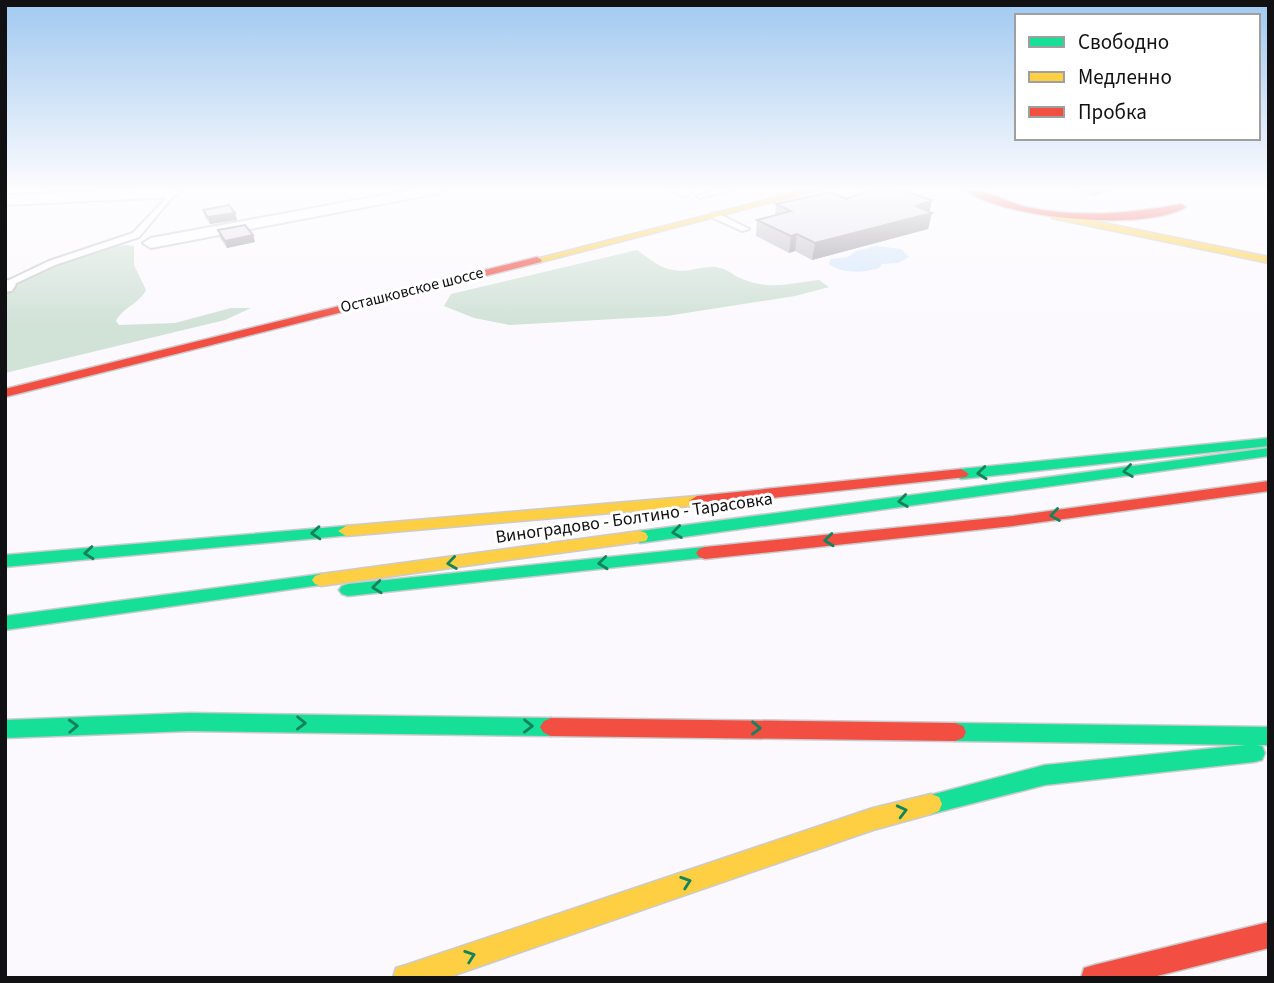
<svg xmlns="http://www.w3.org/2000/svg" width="1274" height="983" font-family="'Source Sans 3',sans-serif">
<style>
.forest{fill:#d1e2d7}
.water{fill:#d5e8fb}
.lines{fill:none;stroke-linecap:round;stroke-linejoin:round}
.lane-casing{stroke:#cbcacd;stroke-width:4}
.street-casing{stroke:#cbcacd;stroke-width:4}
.fast-casing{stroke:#cbcacd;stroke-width:3}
.slow-casing{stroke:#cbcacd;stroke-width:3}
.jam-casing{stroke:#cbcacd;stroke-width:3}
.lane{fill:#fefeff;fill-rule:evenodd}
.street{fill:#fefeff;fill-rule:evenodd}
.fast{fill:#16e098;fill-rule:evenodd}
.slow{fill:#ffcf43;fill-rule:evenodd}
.jam{fill:#f24e42;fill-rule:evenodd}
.wall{fill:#c4c2c8}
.shaded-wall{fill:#a09ea3}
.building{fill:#e4e2e9;stroke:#a09ea3;stroke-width:2}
.oneway{stroke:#14825c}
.labels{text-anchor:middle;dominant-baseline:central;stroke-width:6;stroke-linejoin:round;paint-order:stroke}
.far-street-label{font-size:16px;fill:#111012;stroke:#fff}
.street-label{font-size:18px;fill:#111012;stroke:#fff}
</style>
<rect width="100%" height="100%" fill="#fbf9fd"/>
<path class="forest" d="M126 245 134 246V265L146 290C139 304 123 307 116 321L119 325 175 323 231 308H251L225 320 5 373V292C36 272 89 249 126 245Z
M637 250C655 263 667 274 690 270 698 269 708 266 716 267 728 269 731 274 740 278 769 291 790 283 819 280L829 287 795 296 667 316 510 325 474 318 444 306 451 294Z"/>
<path class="water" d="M876 246 901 249 909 257 898 263 882 264 879 268C863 273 842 274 829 264L830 259 848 257 856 251Z"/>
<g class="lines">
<defs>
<path id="lane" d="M722 189H733L700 198 697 196Z
M173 191 175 192V194L139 237 55 265 10 286H5V282L49 261 133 233Z
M711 213H717L749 229 742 231 711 217Z"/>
<path id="street" d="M168 189 180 193 173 197 5 205V195Z
M417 189H446L439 193 151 248 143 243 151 238Z
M670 189H687L691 193 684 197Z
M5 279 16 284 12 291 5 292Z"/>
<path id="fast" d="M1269 438V446L961 479 953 474 961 469Z
M1269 448V456L640 543 632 537 640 531Z
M346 526 352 527 354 531 352 535 5 567V555Z
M705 547 711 549 714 553 711 557 348 596 342 594 339 590 342 586 348 584Z
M321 574 327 576 330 580 327 584 5 630V616Z
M189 713 551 718 558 721 562 727 558 733 551 736 189 731 5 738V720Z
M955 723 1269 727V745H1257L1262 746 1265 753 1262 760 1254 762 1045 785 931 814 923 811 920 804 923 797 1045 765 1246 745 955 741 947 738 944 732 947 726Z"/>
<path id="slow" d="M809 189H823L537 263 532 260Z
M1055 213 1269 257V263L1052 218V214Z
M697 496 703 497 705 501 703 505 346 536 338 531 346 526Z
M640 531 646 533 648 537 646 541 321 586 315 584 312 580 315 576 321 574Z
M931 794 939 797 942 804 939 811 931 814 873 830 446 978H393L396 968 406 965 873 808Z"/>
<path id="jam" d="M965 189C986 189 1006 202 1026 207 1078 218 1129 214 1181 204L1186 207C1146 232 1000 219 965 189Z
M537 257 542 260 541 262 5 397V389Z
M961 469 969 474 966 477 697 506 689 501 697 496Z
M1269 481V491L1013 526 705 559 699 557 696 553 699 549 705 547 1013 516Z
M551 718 955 723 963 726 966 732 963 738 955 741 551 736 544 733 540 727 544 721Z
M1269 922V948L1149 978H1081L1084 968 1094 965Z"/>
</defs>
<use href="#lane" class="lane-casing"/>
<use href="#street" class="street-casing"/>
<use href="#fast" class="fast-casing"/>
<use href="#slow" class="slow-casing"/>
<use href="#jam" class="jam-casing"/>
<use href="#lane" class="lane"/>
<use href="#street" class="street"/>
<use href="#fast" class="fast"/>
<use href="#slow" class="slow"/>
<use href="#jam" class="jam"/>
</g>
<path class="wall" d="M1072 189H1116L1093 196Z
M846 199 932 200 929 212 932 213 928 229 812 260 795 251 789 253 756 236 757 220 775 215 776 204Z
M203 210 235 213 237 220 210 224 205 217Z
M218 230 253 235 255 242 227 248 220 238Z"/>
<path class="shaded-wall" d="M1095 189H1116L1093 196Z
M932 200 929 214 932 213 928 229 812 260 815 243Z
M235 213 237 220 210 224 208 217Z
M797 234 795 251 789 253 791 236Z
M253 235 255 242 227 248 225 241Z"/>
<path class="building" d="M874 189H896L932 200 916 206 932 213 815 243 797 234 791 236 757 220 791 211 776 204 831 192 846 199Z
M229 205 235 213 208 217 203 210Z
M245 225 253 235 225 241 218 230Z"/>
<defs><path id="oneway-chevron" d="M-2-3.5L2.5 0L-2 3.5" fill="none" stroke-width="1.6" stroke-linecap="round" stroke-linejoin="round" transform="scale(1.75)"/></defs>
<g class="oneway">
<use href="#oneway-chevron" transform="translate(1128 471) rotate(172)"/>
<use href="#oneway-chevron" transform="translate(982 473) rotate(174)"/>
<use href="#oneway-chevron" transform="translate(903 501) rotate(172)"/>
<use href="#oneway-chevron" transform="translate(1055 515) rotate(172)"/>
<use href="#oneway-chevron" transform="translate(677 532) rotate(172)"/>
<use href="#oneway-chevron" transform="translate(316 533) rotate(176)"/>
<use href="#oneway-chevron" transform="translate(829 540) rotate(174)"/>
<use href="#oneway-chevron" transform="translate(89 553) rotate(175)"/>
<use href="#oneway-chevron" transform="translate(452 563) rotate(172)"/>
<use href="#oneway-chevron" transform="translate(603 563) rotate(174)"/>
<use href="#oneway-chevron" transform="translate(377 587) rotate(174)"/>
<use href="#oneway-chevron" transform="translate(301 723) rotate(1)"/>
<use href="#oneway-chevron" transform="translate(73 726) rotate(-2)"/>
<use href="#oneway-chevron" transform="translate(528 726) rotate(1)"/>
<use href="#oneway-chevron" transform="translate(756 728) rotate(1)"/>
<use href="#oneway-chevron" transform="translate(902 811) rotate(-14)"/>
<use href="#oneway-chevron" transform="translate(686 882) rotate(-19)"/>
<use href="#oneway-chevron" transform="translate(470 956) rotate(-19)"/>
</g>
<linearGradient id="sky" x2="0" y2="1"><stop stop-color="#a0c9f0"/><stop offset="0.58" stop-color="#fdfcfe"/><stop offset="1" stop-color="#fdfcfe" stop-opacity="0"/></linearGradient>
<rect width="1274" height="326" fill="url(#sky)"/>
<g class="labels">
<g class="far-street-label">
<text transform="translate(412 290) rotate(-14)">Осташковское шоссе</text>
</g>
<g class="street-label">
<text transform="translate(634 518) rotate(-8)">Виноградово - Болтино - Тарасовка</text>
</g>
</g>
<rect width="1274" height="983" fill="none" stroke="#111012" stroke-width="14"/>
<rect x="1015" y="14" width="245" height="126" fill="#ffffff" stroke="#a09fa0" stroke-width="2"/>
<rect x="1029" y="37" width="35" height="10" fill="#16e098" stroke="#a09fa0" stroke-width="2"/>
<text x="1078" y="49" font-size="21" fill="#111012">Свободно</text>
<rect x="1029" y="72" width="35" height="10" fill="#ffcf43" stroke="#a09fa0" stroke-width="2"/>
<text x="1078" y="84" font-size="21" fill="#111012">Медленно</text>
<rect x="1029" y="107" width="35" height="10" fill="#f24e42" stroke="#a09fa0" stroke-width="2"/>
<text x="1078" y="119" font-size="21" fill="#111012">Пробка</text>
</svg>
